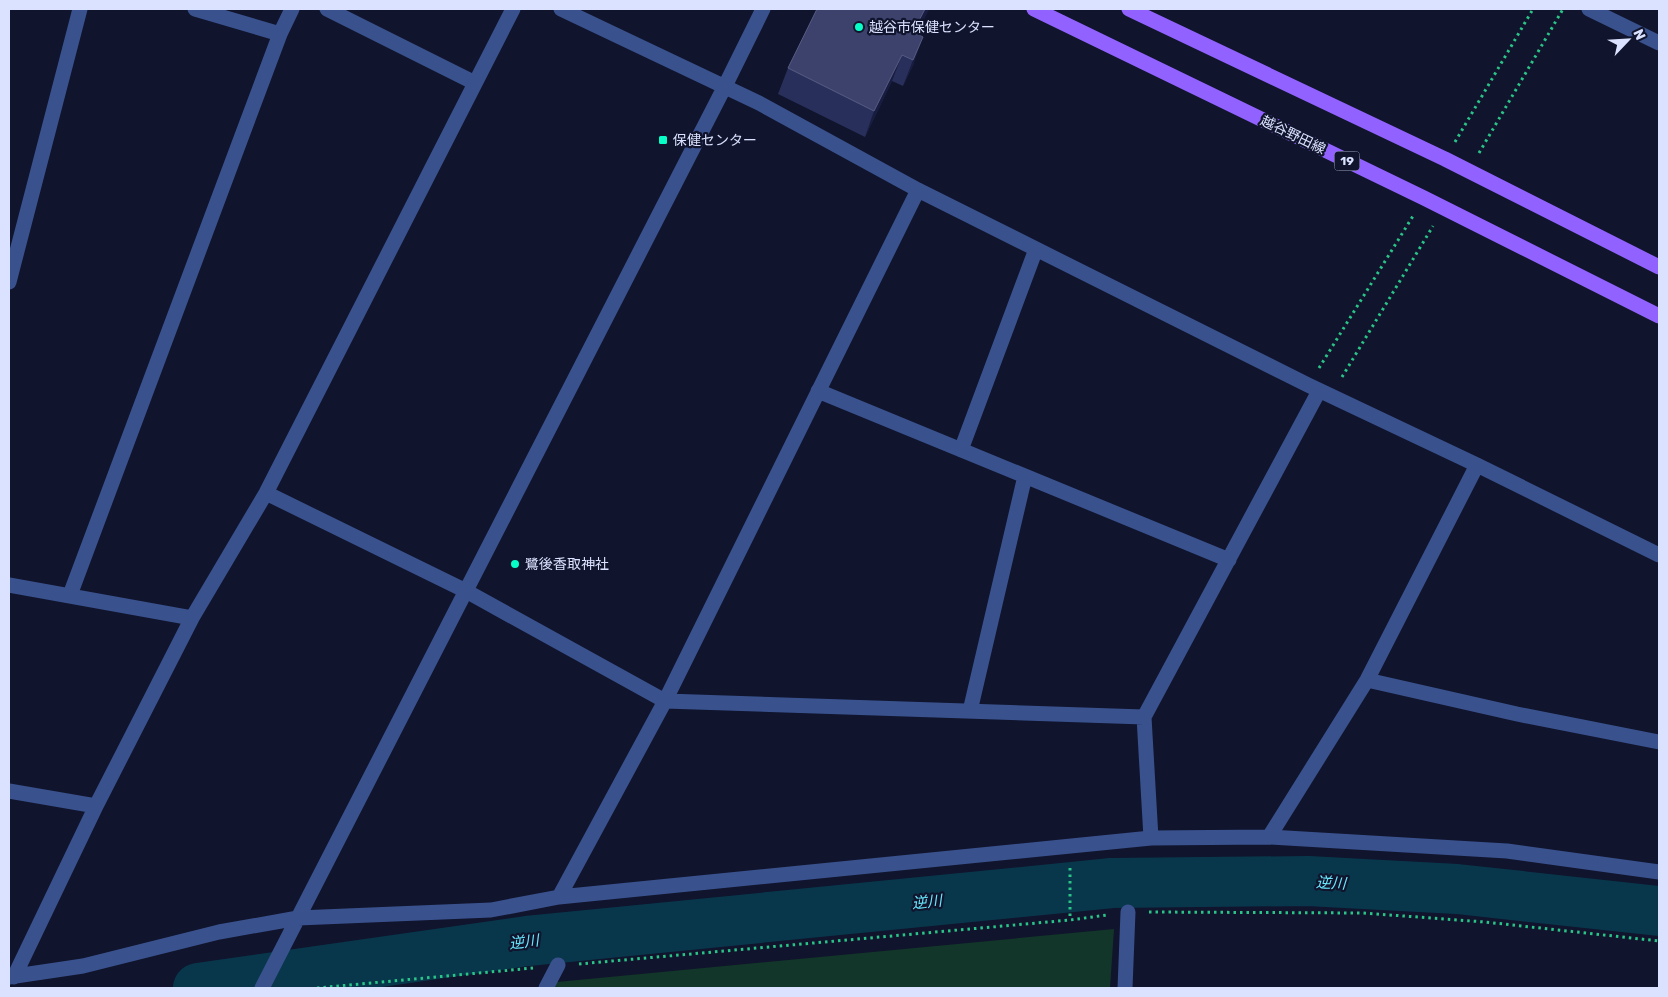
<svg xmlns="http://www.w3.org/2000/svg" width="1668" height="997" font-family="Rubik,'Noto Sans JP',sans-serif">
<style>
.green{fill:#123629}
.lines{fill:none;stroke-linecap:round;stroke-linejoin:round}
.river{stroke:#08374c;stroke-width:50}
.path{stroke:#2ac388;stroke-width:3;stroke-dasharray:2.5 4;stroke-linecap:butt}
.minor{stroke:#39518d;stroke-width:15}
.major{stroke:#9162ff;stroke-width:15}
.wall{fill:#282f5a}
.shaded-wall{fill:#171c40}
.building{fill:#3c426c;stroke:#555b83}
.poi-dot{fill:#07ffc7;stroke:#10142c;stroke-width:2}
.labels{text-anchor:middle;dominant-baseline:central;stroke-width:4.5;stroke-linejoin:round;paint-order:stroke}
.shield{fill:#10142c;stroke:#9ea4c0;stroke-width:1}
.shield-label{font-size:12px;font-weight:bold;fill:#dbe2ff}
.poi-label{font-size:14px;fill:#dbe2ff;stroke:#10142c;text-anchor:start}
.street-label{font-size:14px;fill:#dbe2ff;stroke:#10142c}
.water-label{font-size:15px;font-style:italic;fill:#69eaff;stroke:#10142c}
</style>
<rect width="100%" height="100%" fill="#10142c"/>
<path class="green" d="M1114 929 1110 988H554L557 982Z"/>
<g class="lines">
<path class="river" d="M198 988 527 941 1112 883 1308 881 1457 889 1659 911"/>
<path class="path" d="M1455 142 1533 9
M1479 153 1563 9
M1319 368 1413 216
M1342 377 1433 226
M1070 868V920
M1149 912 1363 913 1485 922 1659 941
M579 964 1070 920 1107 915
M317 988 533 968"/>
<path class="minor" d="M195 9 280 34
M327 9 475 83
M561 9 759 103 918 190 1308 385 1477 465 1659 555
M1589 9 1659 43
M9 282 80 9
M818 391 1229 560
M961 450 1036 249
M266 493 466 591 665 701 1144 717
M9 585 192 618
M70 595 280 34 292 9
M1367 680 1517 714 1659 742
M970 711 1025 476
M9 791 96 806
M1269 837 1367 680 1477 465
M1151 838 1144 717 1319 391
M559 897 665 701 918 190
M9 977 83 966 219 932 298 918 491 910 559 897 1151 838 1269 837 1507 851 1659 872
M14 977 96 806 192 618 266 493 513 9
M262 988 725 86 763 9
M546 988 558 965
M1125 988 1128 912"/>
<path class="major" d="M1034 9 1424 198 1659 316
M1129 9 1445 159 1659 267"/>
</g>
<path class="wall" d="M817 9H929L916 34 914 63 903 86 892 81 865 137 778 94 788 68Z"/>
<path class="shaded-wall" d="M925 9H929L903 58 913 32Z
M923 37 914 63 903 86 913 60Z
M902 55 892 81 865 137 874 111Z"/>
<path class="building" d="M817 9H925L913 32 923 37 913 60 902 55 874 111 788 68Z"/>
<g class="poi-dot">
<circle cx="859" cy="27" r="5"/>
<rect x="658" y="135" width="10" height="10" rx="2.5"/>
<circle cx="515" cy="564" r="5"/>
</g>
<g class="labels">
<rect class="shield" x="1334.5" y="151.5" width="25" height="19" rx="4"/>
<g class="shield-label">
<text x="1347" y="161">19</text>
</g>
<g class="poi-label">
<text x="869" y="27">越谷市保健センター</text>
<text x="673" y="140">保健センター</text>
<text x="525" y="564">鷺後香取神社</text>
</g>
<g class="street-label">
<text transform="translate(1293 135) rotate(26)">越谷野田線</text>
</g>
<g class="water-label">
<text transform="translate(1331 883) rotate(3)">逆川</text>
<text transform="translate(927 902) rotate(-6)">逆川</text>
<text transform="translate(524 942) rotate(-7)">逆川</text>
</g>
</g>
<rect width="1668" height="997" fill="none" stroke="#dbe2ff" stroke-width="20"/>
<g transform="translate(1628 40) rotate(65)" stroke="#10142c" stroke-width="4" paint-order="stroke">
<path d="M0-4L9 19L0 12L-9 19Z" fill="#dbe2ff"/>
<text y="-8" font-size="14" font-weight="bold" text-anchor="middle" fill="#dbe2ff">N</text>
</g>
</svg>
